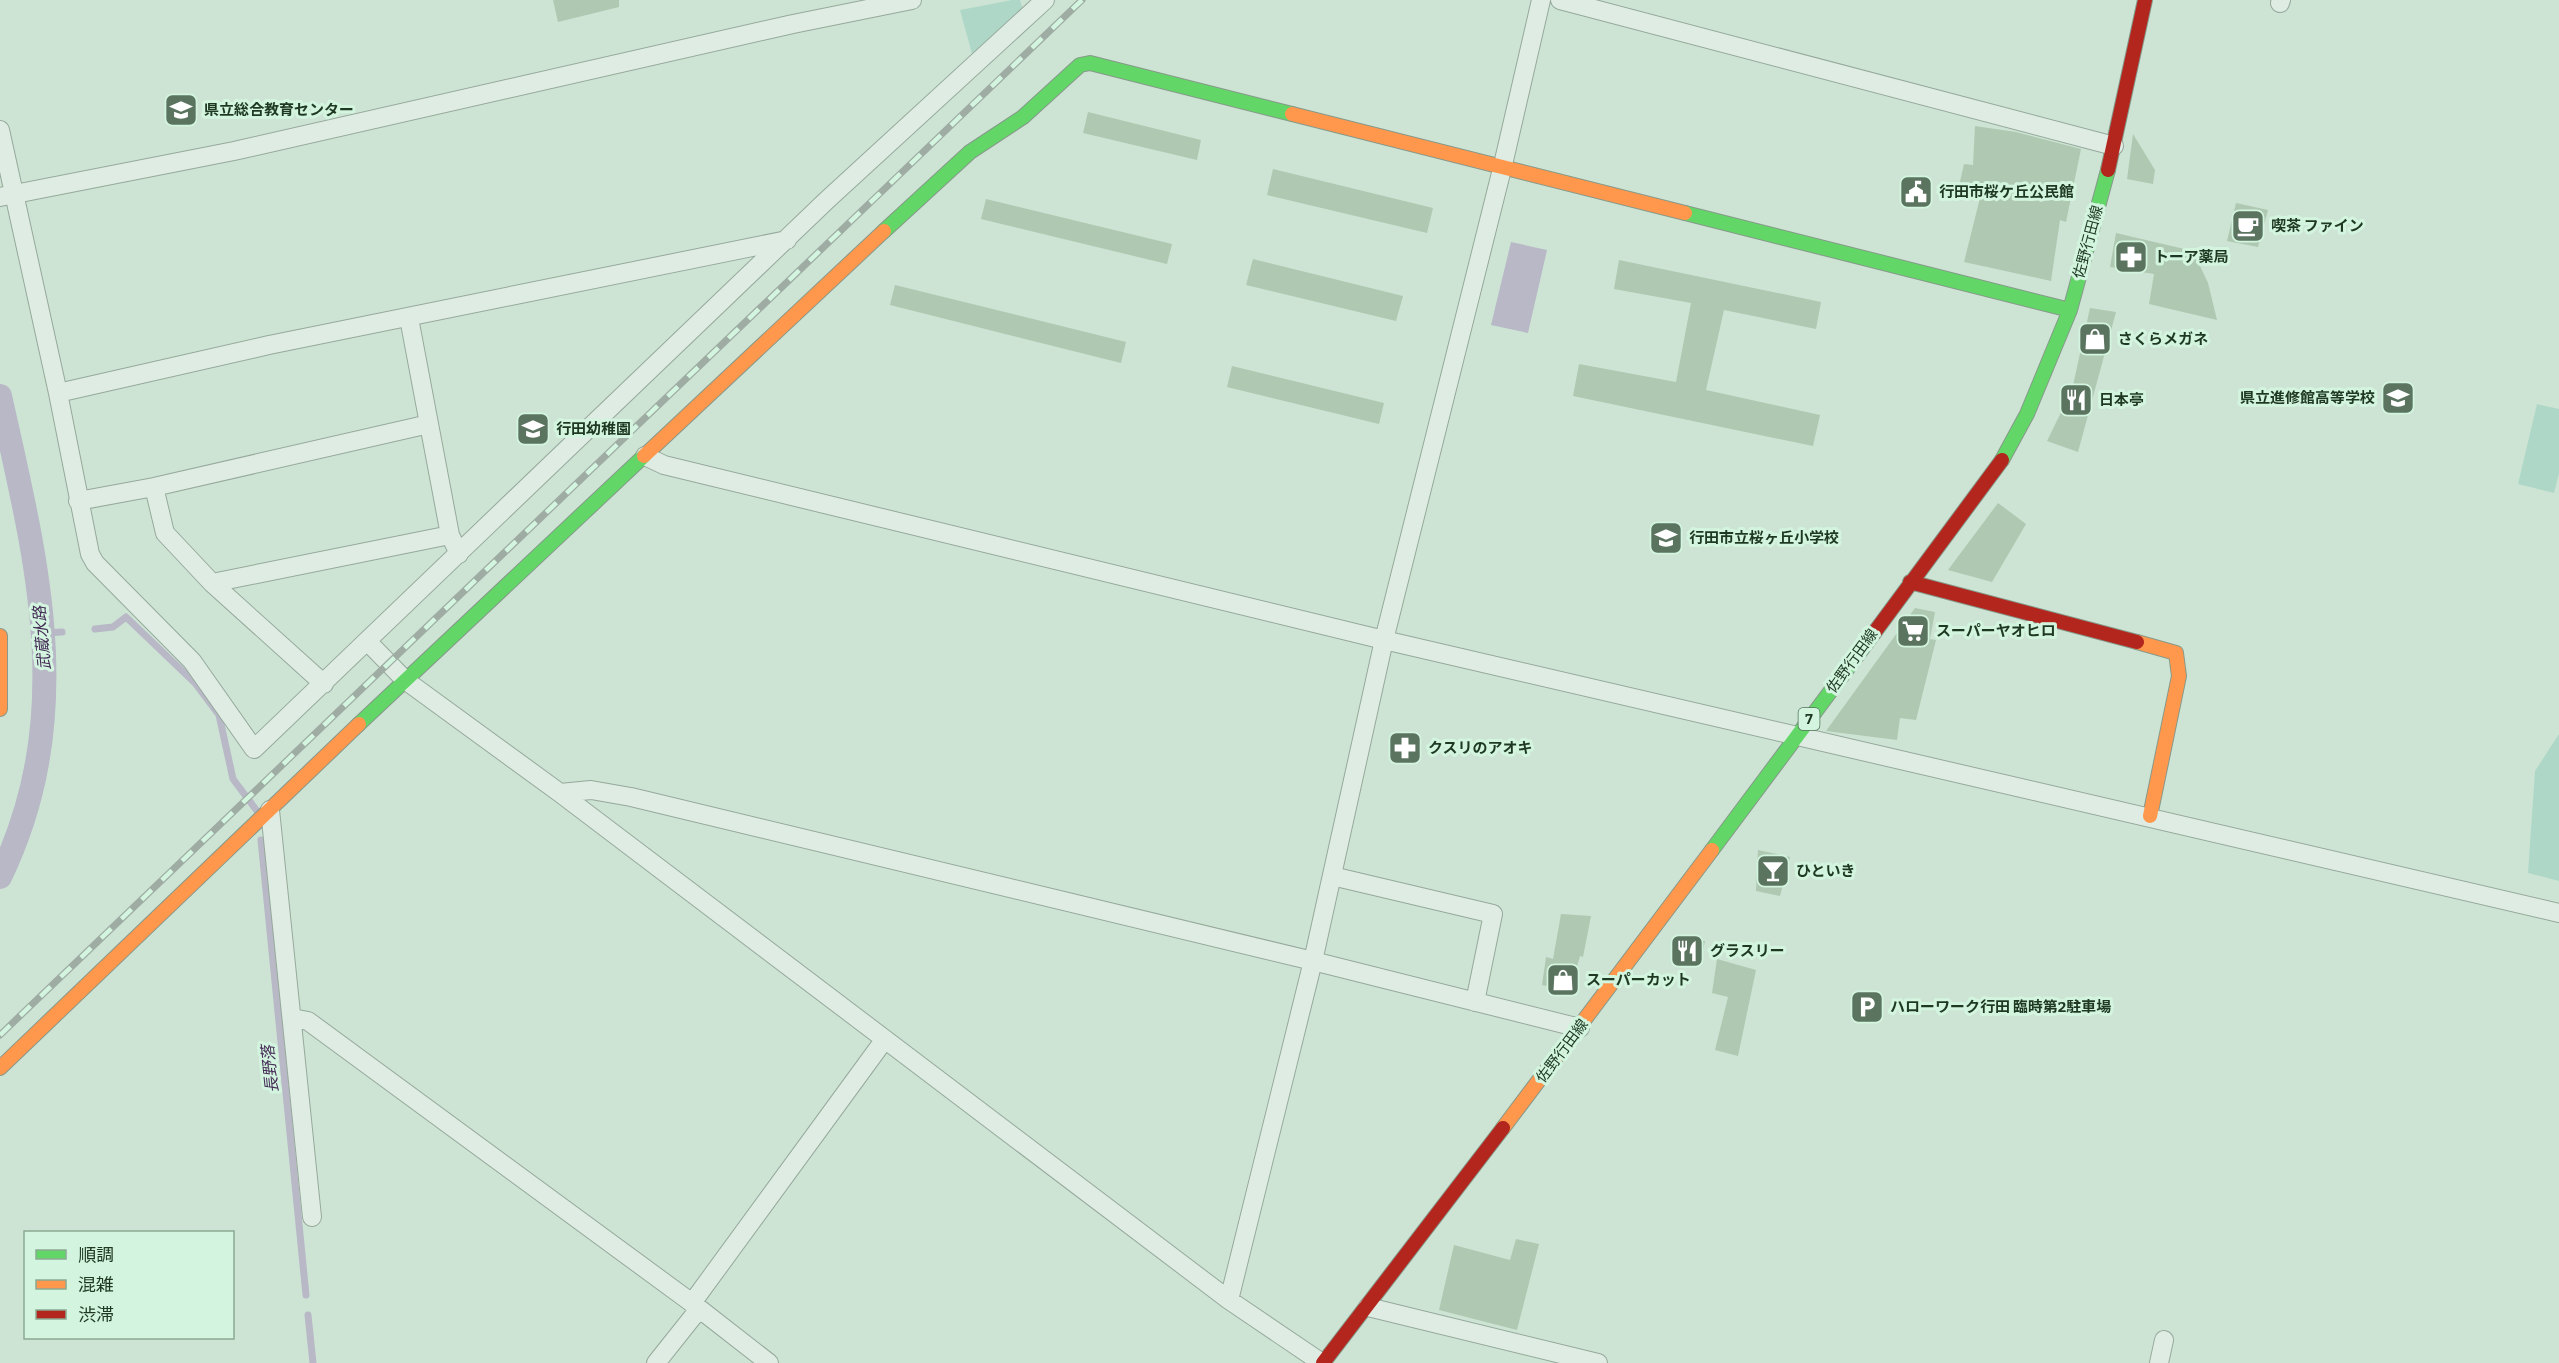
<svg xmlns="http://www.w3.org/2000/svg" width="2559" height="1363" font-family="Bitter,'Noto Sans JP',serif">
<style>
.green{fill:#afd7c8}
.water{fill:#b8b8c7}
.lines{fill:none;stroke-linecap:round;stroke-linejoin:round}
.stream{stroke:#b8b8c7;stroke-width:7}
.canal{stroke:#b8b8c7;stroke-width:24}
.building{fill:#aec8b1}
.street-casing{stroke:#96a99a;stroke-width:20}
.fast-casing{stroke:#86998a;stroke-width:16}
.slow-casing{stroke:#86998a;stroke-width:16}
.jam-casing{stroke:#86998a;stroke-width:16}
.street{stroke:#deece3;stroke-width:18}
.fast{stroke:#63d668;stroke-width:14}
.slow{stroke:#ff974d;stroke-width:14}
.jam{stroke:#b3261e;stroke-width:14}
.rail-casing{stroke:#9eaca3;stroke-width:7}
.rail{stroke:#d3f5df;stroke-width:4.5;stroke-dasharray:14;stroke-linecap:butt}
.labels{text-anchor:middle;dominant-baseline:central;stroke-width:6;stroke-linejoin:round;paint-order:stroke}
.shield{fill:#d3f5df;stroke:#54715a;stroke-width:1.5}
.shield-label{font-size:14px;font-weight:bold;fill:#1e3821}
.poi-label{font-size:15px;font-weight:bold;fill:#1e3821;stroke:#d3f5df;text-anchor:start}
.street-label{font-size:15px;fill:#1e3821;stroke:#d3f5df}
.water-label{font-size:16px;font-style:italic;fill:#462d58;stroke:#d3f5df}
</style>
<rect width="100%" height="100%" fill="#cde4d4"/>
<path class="green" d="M1012 0H1020L1024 13 974 61 960 10Z
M2537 404 2559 409V473L2554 493 2518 484Z
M2559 734V881L2528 873 2535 771Z"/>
<path class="water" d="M1511 242 1547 250 1528 333 1491 325Z"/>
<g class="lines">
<path class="stream" d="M95 629 113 627 126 617 195 683 219 715 233 779 257 811
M43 633 62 632
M261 840 306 1295
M308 1315 313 1363"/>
<path class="canal" d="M0 396C37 562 78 715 0 877"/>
</g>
<path class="building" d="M553 0H619V7L558 22Z
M1088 112 1201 140 1197 160 1083 133Z
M1975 126 2016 132 2081 149 2066 222 2060 220 2051 281 1964 262 1982 190 1959 186 1964 164 1973 165Z
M2133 134 2155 170 2153 184 2127 179Z
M1273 169 1433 208 1427 233 1267 195Z
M986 199 1172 244 1167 264 981 219Z
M2236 203 2268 210 2258 247 2227 241Z
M2116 233 2193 251 2208 283 2217 320 2149 304 2154 274 2110 267Z
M1253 259 1403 296 1396 321 1246 285Z
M1619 260 1821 302 1816 329 1724 310 1706 390 1820 415 1813 446 1573 396 1579 364 1676 382 1691 303 1614 289Z
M895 285 1126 342 1121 363 890 305Z
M2090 308 2116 312 2078 452 2047 441 2072 390Z
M1232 366 1384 403 1379 424 1227 387Z
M1998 503 2026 524 1992 582 1948 570Z
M1915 608 1935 612 1930 639 1936 640 1916 720 1900 718 1897 740 1826 731Z
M1758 850 1790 857 1780 896 1756 891Z
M1561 914 1591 916 1583 957 1580 956 1570 991 1542 985 1546 957 1553 959Z
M1673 938 1705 941 1700 964 1671 960Z
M1717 959 1756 970 1738 1056 1715 1050 1728 997 1712 993Z
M1516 1239 1539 1244 1517 1330 1439 1310 1454 1245 1510 1260Z"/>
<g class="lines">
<defs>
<path id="street" d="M1541 0 1502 169 1384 640 1313 961 1580 1028
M1560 0 2114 146
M2280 3 2281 0
M0 130 58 393 90 554 95 563 192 661 254 749 827 200 1045 0
M0 197 234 151 793 24 912 0
M409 318 450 535 459 554
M58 393 269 345 787 240
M645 456 664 465 1384 640 2559 913
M154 487 165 533 212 583 324 684
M78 501 154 487 429 424
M212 583 450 535
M367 641 405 680 560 793 1229 1300 1322 1363
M560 793 591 790 631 797 1313 961 1229 1300
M270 810 312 1217
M1332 876 1493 914 1475 1002
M292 1018 308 1021 692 1303 769 1363
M692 1303 885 1039
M1368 1307 1598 1363
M656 1363 699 1309
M2159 1363 2164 1340"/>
<path id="fast" d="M1685 213 2070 310
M884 231 970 152 1023 117 1080 65 1090 63 1292 114
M2002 460 2027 414 2070 310 2108 170
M359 724 644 456
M1712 850 1874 633"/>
<path id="slow" d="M1292 114 1685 213
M644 456 884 231
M0 636V709
M2137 642 2176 653 2179 676 2150 816
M0 1068 359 724
M1503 1128 1712 850"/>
<path id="jam" d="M2108 170 2145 0
M1910 582 2137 642
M1874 633 2002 460
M1323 1363 1503 1128"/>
</defs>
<use href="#street" class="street-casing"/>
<use href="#fast" class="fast-casing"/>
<use href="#slow" class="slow-casing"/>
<use href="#jam" class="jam-casing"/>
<use href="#street" class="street"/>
<use href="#fast" class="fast"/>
<use href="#slow" class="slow"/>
<use href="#jam" class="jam"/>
<defs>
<path id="rail" d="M0 1035 1082 0"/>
</defs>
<use href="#rail" class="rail-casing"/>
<use href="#rail" class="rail"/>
</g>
<defs>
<symbol id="school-square" viewBox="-11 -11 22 22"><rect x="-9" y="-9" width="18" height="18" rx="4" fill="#5b7460" stroke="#d3f5df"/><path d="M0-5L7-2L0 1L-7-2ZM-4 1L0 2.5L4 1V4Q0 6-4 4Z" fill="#fff"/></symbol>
<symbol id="civic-square" viewBox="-11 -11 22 22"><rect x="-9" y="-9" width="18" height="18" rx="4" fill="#5b7460" stroke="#d3f5df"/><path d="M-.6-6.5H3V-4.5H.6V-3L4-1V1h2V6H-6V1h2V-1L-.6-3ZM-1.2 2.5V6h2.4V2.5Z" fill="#fff"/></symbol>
<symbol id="cafe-square" viewBox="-11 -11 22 22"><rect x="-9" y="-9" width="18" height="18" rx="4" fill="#5b7460" stroke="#d3f5df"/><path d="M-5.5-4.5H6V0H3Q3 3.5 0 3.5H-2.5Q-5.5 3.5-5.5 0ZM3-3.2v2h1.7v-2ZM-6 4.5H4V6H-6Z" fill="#fff"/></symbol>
<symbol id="pharmacy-square" viewBox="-11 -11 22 22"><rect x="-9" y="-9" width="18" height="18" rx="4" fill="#5b7460" stroke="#d3f5df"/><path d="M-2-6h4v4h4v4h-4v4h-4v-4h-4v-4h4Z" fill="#fff"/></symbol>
<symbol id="shop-square" viewBox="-11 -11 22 22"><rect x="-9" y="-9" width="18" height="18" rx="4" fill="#5b7460" stroke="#d3f5df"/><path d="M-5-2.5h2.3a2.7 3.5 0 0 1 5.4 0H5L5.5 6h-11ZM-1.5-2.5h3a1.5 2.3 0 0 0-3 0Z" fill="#fff"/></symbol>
<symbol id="restaurant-square" viewBox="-11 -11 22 22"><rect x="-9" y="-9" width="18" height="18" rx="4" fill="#5b7460" stroke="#d3f5df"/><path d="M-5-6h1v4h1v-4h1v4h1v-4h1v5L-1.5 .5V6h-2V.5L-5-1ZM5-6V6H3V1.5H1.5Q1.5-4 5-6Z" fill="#fff"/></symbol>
<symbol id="supermarket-square" viewBox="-11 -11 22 22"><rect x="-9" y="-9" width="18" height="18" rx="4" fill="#5b7460" stroke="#d3f5df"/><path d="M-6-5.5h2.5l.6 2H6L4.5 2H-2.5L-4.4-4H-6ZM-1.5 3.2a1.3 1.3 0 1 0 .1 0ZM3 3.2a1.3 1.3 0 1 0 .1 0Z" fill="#fff"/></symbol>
<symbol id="bar-square" viewBox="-11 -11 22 22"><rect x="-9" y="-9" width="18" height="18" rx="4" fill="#5b7460" stroke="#d3f5df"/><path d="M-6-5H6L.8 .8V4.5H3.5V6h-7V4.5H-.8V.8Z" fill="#fff"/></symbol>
<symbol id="parking-square" viewBox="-11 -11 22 22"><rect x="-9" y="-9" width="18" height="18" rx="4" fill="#5b7460" stroke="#d3f5df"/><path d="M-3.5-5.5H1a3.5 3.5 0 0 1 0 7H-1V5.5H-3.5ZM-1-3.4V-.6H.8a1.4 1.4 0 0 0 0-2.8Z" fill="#fff"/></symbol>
</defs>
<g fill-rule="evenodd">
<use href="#school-square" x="162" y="91" width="38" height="38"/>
<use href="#civic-square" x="1897" y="173" width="38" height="38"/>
<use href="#cafe-square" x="2229" y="207" width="38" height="38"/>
<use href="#pharmacy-square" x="2112" y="238" width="38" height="38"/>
<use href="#shop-square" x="2076" y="320" width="38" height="38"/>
<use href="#school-square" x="2379" y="379" width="38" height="38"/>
<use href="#restaurant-square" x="2057" y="381" width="38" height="38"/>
<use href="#school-square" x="514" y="410" width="38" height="38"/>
<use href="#school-square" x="1647" y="519" width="38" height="38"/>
<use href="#supermarket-square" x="1894" y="612" width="38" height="38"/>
<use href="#pharmacy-square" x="1386" y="729" width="38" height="38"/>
<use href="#bar-square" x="1754" y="852" width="38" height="38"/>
<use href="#restaurant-square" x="1668" y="932" width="38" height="38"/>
<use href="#shop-square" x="1544" y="961" width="38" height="38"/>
<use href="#parking-square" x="1848" y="988" width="38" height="38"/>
</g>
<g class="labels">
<rect class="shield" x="1798.5" y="708" width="21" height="22" rx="4.5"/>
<g class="shield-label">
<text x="1809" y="719">7</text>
</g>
<g class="poi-label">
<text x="204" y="110">県立総合教育センター</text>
<text x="1939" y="192">行田市桜ケ丘公民館</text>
<text x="2271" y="226">喫茶 ファイン</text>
<text x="2154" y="257">トーア薬局</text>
<text x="2118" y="339">さくらメガネ</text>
<text x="2375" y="398" text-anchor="end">県立進修館高等学校</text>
<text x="2099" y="400">日本亭</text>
<text x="556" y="429">行田幼稚園</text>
<text x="1689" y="538">行田市立桜ヶ丘小学校</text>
<text x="1936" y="631">スーパーヤオヒロ</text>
<text x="1428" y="748">クスリのアオキ</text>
<text x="1796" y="871">ひといき</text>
<text x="1710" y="951">グラスリー</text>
<text x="1586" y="980">スーパーカット</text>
<text x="1890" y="1007">ハローワーク行田 臨時第2駐車場</text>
</g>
<g class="street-label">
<text transform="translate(2088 242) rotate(-75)">佐野行田線</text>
<text transform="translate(1852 661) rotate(-54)">佐野行田線</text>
<text transform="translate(1562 1051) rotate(-53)">佐野行田線</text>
</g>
<g class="water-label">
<text transform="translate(42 638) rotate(-95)">武蔵水路</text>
<text transform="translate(270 1069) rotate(-96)">長野落</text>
</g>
</g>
<rect x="24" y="1231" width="210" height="108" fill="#d3f5df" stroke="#8ba993" stroke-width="1.5"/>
<rect x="36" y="1250" width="30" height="9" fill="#63d668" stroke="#8ba993" stroke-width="1.5"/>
<text x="78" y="1261" font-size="18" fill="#1e3821">順調</text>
<rect x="36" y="1280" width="30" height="9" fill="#ff974d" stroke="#8ba993" stroke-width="1.5"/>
<text x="78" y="1291" font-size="18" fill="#1e3821">混雑</text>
<rect x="36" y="1310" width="30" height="9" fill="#b3261e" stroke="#8ba993" stroke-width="1.5"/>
<text x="78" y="1321" font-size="18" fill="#1e3821">渋滞</text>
</svg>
